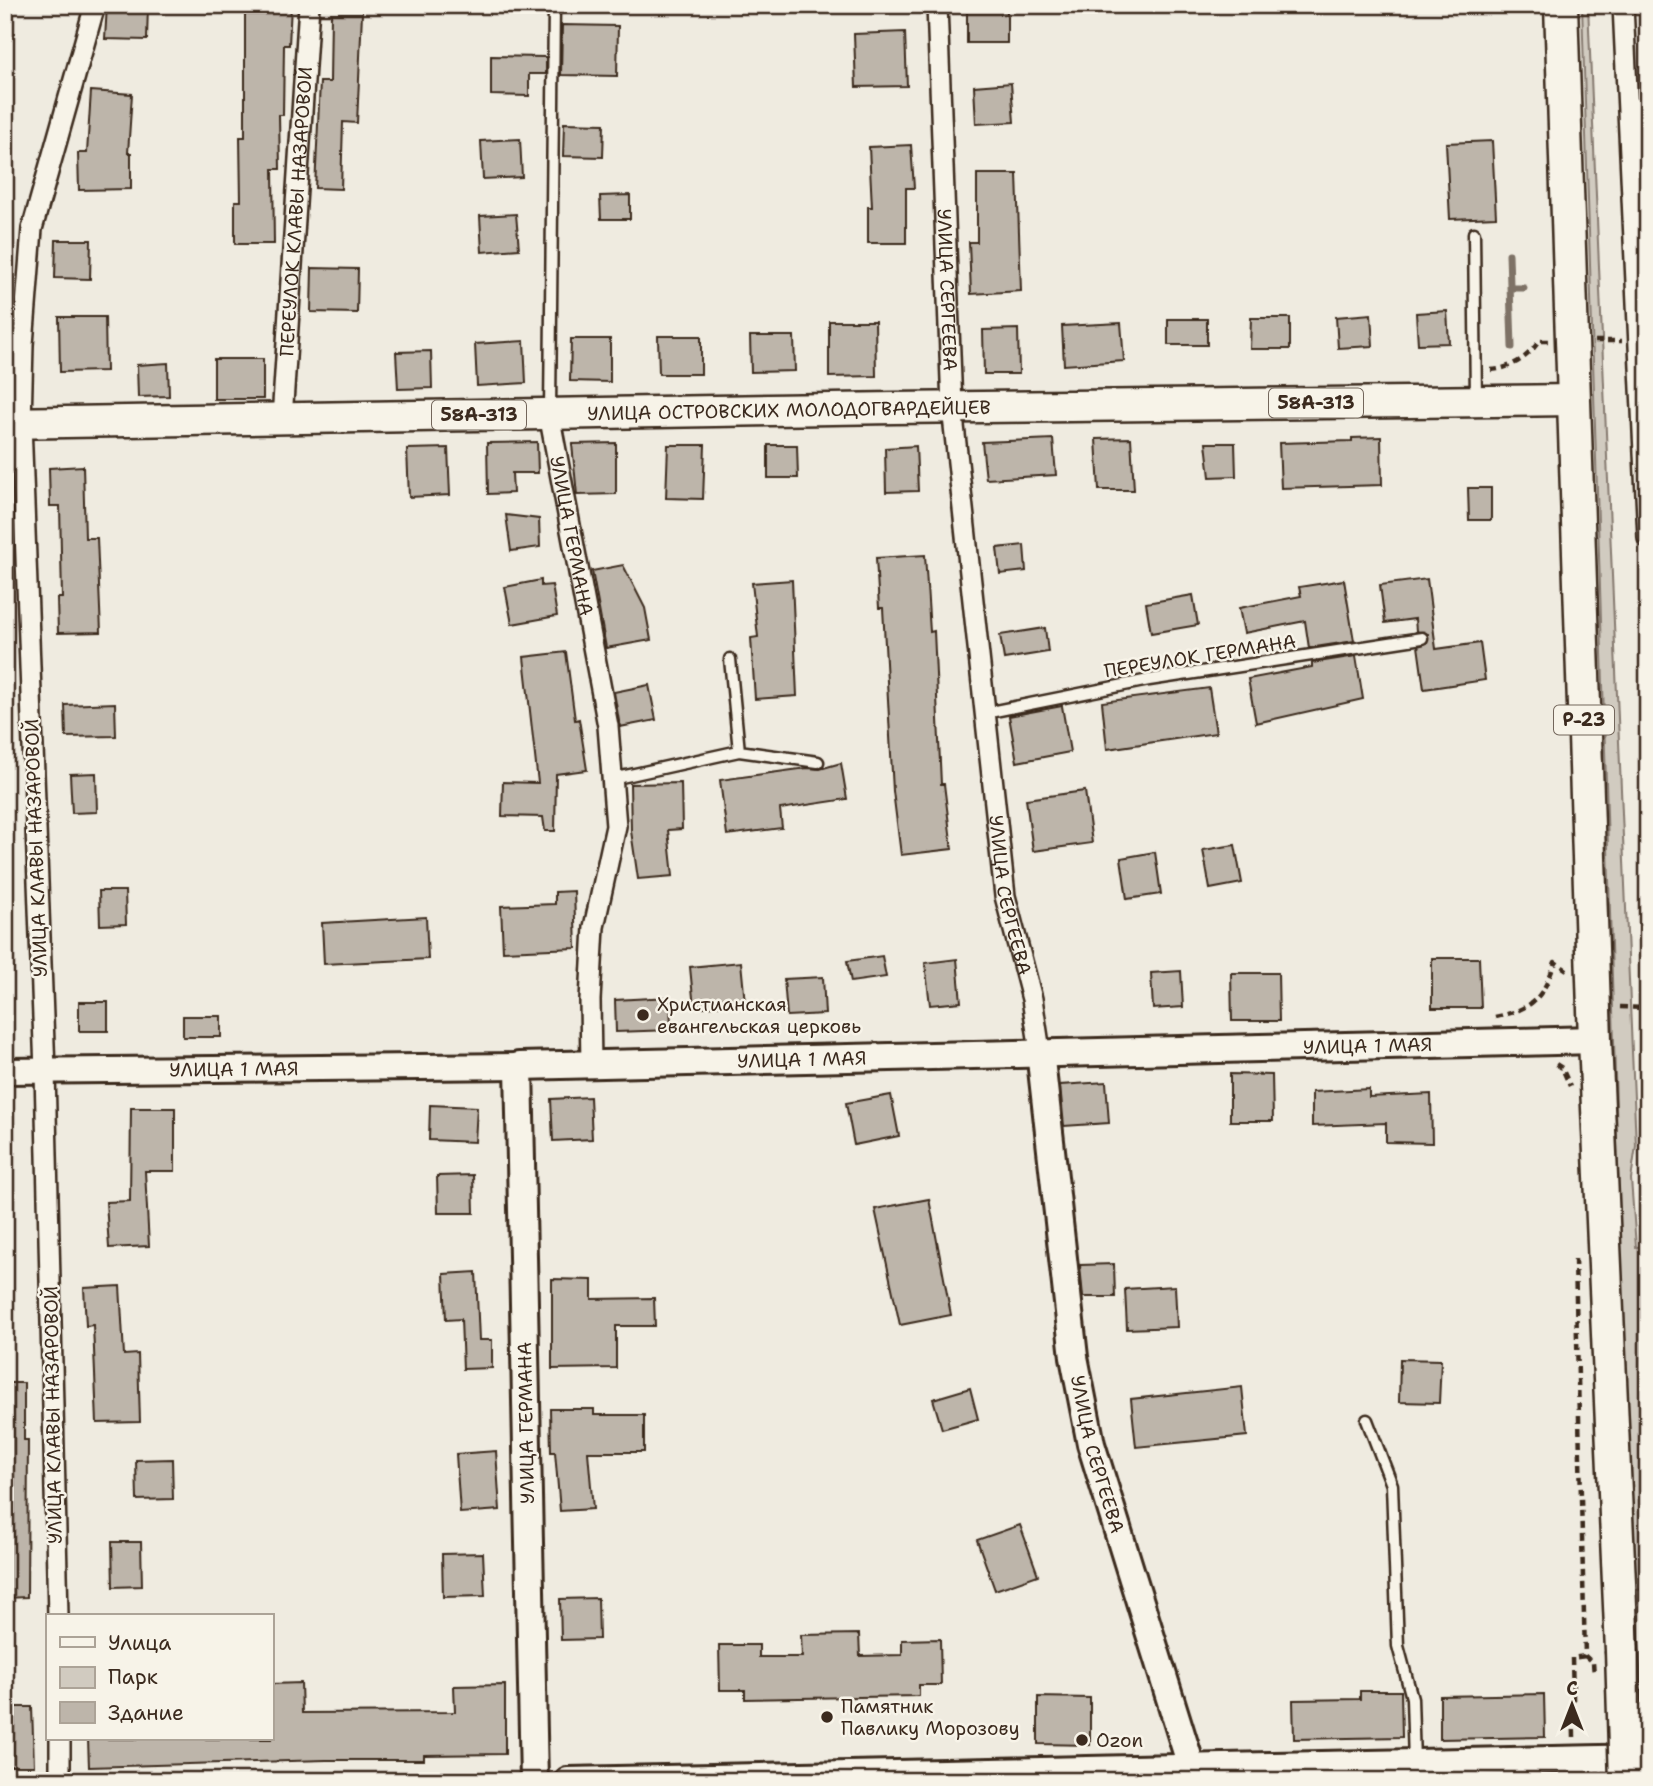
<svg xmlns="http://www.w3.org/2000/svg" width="1653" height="1786" font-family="'Shantell Sans',sans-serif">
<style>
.green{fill:#d1cbc0;stroke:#867a6f;stroke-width:2}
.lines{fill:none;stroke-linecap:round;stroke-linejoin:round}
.stream{stroke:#7e7266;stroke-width:7}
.building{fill:#bdb5aa;stroke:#3b2a1e;stroke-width:2}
.service-casing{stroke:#3b2a1e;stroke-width:15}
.minor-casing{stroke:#3b2a1e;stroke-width:24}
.tertiary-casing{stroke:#3b2a1e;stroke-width:30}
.secondary-casing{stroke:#3b2a1e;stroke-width:32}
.primary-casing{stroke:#3b2a1e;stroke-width:35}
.trunk-casing{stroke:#3b2a1e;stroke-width:37}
.path{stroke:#3b2a1e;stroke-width:4.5;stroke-dasharray:7 5;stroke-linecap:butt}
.service{stroke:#f7f3e8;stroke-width:10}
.minor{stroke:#f7f3e8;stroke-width:19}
.tertiary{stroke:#f7f3e8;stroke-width:24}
.secondary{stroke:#f7f3e8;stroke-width:26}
.primary{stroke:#f7f3e8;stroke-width:30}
.trunk{stroke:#f7f3e8;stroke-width:32}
.trunk-bridge-casing{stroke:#3b2a1e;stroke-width:37;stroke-linecap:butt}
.trunk-bridge{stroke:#f7f3e8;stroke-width:32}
.poi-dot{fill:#3b2a1e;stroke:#f7f3e8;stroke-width:2.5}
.labels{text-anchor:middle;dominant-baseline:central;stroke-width:5;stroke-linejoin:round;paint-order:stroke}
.shield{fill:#f7f3e8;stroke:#73665b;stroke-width:2}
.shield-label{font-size:18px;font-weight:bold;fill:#3b2a1e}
.street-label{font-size:19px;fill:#3b2a1e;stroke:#f7f3e8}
.poi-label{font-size:19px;fill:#3b2a1e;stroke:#f7f3e8;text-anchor:start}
</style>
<rect width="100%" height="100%" fill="#efebe0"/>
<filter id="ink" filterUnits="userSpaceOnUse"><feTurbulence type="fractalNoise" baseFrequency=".0143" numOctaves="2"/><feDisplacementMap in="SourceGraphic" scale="14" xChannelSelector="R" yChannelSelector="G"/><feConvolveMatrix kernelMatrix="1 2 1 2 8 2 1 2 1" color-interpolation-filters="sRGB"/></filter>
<g filter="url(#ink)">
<path class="green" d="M1582 5H1588L1636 1146 1631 1179 1636 1247 1648 1246V1355L1643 1361 1647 1580 1645 1588 1631 1592Z"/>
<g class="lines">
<path class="stream" d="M1509 254 1512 347
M1510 288H1524"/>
</g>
<path class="building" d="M107 5H148L147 40 105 39Z
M245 5H291L289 45H284L283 115H279L280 169H273L274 244H235V201H241L240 137H245Z
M967 10 1007 11V43H967Z
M331 13H362L357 123 343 122 341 189 315 188 320 82H330Z
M562 25 618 26 617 76 561 75Z
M905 32 907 86 856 87 854 34Z
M491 56 546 57V74H529V96L491 95Z
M1011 83 1014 122 976 124 974 86Z
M91 91 132 94 128 153H131V189L79 190 78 153H87Z
M564 123 604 124 603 157 563 156Z
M520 139 522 177 483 179 481 141Z
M1492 141 1496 217 1450 219 1446 143Z
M911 145 914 188H906V243H868V207H872L869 147Z
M977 174H1017L1021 291 971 294 969 242H977Z
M630 195V219H601L600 196Z
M516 214 519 249 482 252 480 216Z
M56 240H91L90 279 55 278Z
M312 268 358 269 357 313 311 312Z
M1447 311 1449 343 1418 344 1416 313Z
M1371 314 1373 346 1338 348 1336 317Z
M59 317H105L106 371 60 372Z
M1251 318H1290V349H1250Z
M1168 319H1207V345H1168Z
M829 321H875L876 376 829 377Z
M1121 323 1124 361 1064 365 1062 326Z
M1018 329 1019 374H984L983 330Z
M658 336H701V374H659Z
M750 336H794L795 371 751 372Z
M571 339H610V382L570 381Z
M524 341 526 383 477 386 475 344Z
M431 351 432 388 398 389 396 352Z
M214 359H263V399H214Z
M168 363 169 396 138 397 137 365Z
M1381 437 1382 485 1281 488 1279 443 1352 441V438Z
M1131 438 1134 490H1099L1096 439Z
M1053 439 1056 475 986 479 982 442Z
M537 442 538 473H512L513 493 488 494 487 443Z
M616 443V494L577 495 572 444Z
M1206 443H1235L1236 476 1210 477Z
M668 445H705L703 499 666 498Z
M768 445H797L798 478H768Z
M916 446 918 491 886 492 885 448Z
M448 448 450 495 409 497 407 449Z
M83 466 85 538H97L101 632 58 633 57 598H62L60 506H50L49 468Z
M1468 488H1491V520H1469Z
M506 515 539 519 540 547 511 551Z
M1024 545 1026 571 1000 574 997 548Z
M925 555 930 632 934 631 941 784H944L952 849 901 855 893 791 883 608H879L876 558Z
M623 565 645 608 651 640 606 648 592 571Z
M1427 579 1436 649 1480 643 1485 680 1424 689 1418 646 1427 643 1428 634 1416 631 1415 619 1385 623 1380 585Z
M541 580V586L552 585 557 616 512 624 505 587Z
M792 580 797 696 755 699 751 638 758 637 752 583Z
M1344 580 1354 641 1309 648 1305 621 1244 633 1239 608 1301 596 1299 587Z
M1193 595 1198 625 1151 633 1146 603Z
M1045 628 1048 652 1004 659 1000 635Z
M566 652 575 720 579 719 587 770 556 774 555 831H545L543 817 502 816 503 782 538 783 524 657Z
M1356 656 1363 699 1256 723 1248 679 1312 667V663Z
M649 685 656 720 620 727 614 692Z
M1209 688 1216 733 1107 749 1102 702Z
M115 703 116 736 66 737 65 705Z
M1062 706 1070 752 1017 762 1009 716Z
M841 763 847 799 780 809 782 828 727 835 720 780 807 768 820 769Z
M96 773 97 812 72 813 70 774Z
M681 783 682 829 668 830 673 876 638 879 631 831 630 784Z
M1085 791 1092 843 1033 851 1026 799Z
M1235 845 1242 883 1210 889 1203 850Z
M1155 852 1161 894 1127 899 1121 858Z
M99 891H125L126 924 100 925Z
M574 891 576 948 503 951 501 906 555 904V892Z
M426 917 428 959 324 964 322 923Z
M882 956 886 977 851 982 847 961Z
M1432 958H1479L1481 1008H1432Z
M957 959 961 1002 930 1005 925 963Z
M741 962 745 1003 694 1008 690 967Z
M1181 971 1183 1007 1153 1009 1151 973Z
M1231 973H1278L1279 1021H1232Z
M823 977 825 1014 787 1016 784 979Z
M670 997 671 1030 616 1032 615 1000Z
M79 1002H108V1031H79Z
M183 1016H221V1037H183Z
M1230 1074 1272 1075 1273 1121H1230Z
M1106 1082 1109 1123 1064 1126 1060 1085Z
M1369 1089V1097L1431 1094 1432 1143 1386 1142V1123L1312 1126V1092Z
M891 1095 899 1136 854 1145 846 1103Z
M590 1097 592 1139 553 1141 551 1099Z
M430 1105 477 1107 475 1142 429 1140Z
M131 1108H175V1171H145L149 1246 109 1248 106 1202 130 1201Z
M473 1175 474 1213H438L437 1176Z
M929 1199 951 1315 900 1325 875 1209Z
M1114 1264 1115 1297H1083L1080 1265Z
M476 1272 479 1340H492V1368L463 1369 461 1319 446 1320 444 1274Z
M552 1279 592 1280V1299L654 1298 655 1326H616V1368L552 1369Z
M120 1286 124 1355 138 1354 140 1422 97 1423 93 1325 86 1326 84 1288Z
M1175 1286 1177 1327 1127 1329 1125 1289Z
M1400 1359 1441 1360 1439 1403 1399 1402Z
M5 1383H24V1440H28L27 1597 5 1598Z
M1242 1387 1247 1436 1136 1447 1131 1399Z
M970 1388 978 1419 942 1429 933 1399Z
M550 1409H594V1415H644V1452H588L593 1509 560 1511 555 1452H551Z
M496 1451 500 1510 460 1513 456 1454Z
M172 1459 173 1499 137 1500 136 1460Z
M1020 1525 1038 1575 995 1590 977 1540Z
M112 1542H141L142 1586 113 1587Z
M483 1553 485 1596 443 1597 442 1554Z
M598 1598 599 1639 561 1640 560 1599Z
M859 1634 860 1656 902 1655V1640L940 1639 941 1685H919V1696L745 1699V1690H720L719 1645H759V1657H802L801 1635Z
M301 1683 302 1713 455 1712 454 1686 505 1685V1754L424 1755V1760H326L89 1767 88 1739H271V1684Z
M1360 1691H1401L1402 1737 1294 1739 1293 1700 1360 1699Z
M1544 1694 1545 1737 1440 1739V1696Z
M1038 1697 1090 1698V1745L1038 1744Z
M5 1707H32L34 1766H5Z"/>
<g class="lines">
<defs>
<path id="service" d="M1474 233 1476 398
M550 411 554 5
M730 659 739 751
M985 713 1149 680 1422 638
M612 779 739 751 818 762
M1367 1420 1392 1485 1398 1646 1412 1698 1414 1762"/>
<g id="minor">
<path id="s1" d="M937 5 952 407 1005 896 1032 999 1040 1051"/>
<path d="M1623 5 1648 538"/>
<path id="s2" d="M549 414 608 726 616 826 594 927 590 1000 591 1064"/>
<path id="s3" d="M282 419 309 5"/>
<path d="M58 1616 45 1071 21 423 23 345 32 229 95 5"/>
<path d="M60 1739V1781"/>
</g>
<g id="tertiary">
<path id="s4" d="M5 1071 519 1066"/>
</g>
<g id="secondary">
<path id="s5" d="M1040 1051 1074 1357 1091 1444 1191 1766"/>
<path id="s6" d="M534 1781 519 1066 1595 1040"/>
<path d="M568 1781 1648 1758"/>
</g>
<g id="primary">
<path id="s7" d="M5 423 894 408 1573 400"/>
</g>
<path id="trunk" d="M1561 5 1595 1040 1622 1651"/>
</defs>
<use href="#service" class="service-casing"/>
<use href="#minor" class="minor-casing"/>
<use href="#tertiary" class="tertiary-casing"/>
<use href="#secondary" class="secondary-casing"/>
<use href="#primary" class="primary-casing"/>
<use href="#trunk" class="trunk-casing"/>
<path class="path" d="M1595 341H1622
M1491 370C1510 369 1529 357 1539 341H1548
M1620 1007 1648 1008
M1495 1017C1533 1009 1543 998 1555 962L1567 970
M1556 1064 1562 1068 1570 1086
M1575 1259 1585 1656 1593 1663 1594 1674
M1574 1737 1572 1658 1585 1656"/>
<use href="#service" class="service"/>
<use href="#minor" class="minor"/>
<use href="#tertiary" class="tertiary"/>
<use href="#secondary" class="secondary"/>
<use href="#primary" class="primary"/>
<use href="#trunk" class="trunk"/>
<defs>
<path id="trunk-bridge" d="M1622 1651 1626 1781"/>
</defs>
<use href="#trunk-bridge" class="trunk-bridge-casing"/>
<use href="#trunk-bridge" class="trunk-bridge"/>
</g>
</g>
<g class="poi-dot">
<circle cx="643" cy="1015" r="7"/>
<circle cx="827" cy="1717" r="7"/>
<circle cx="1082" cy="1740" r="7"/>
</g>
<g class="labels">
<g class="shield">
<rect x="1269" y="388.5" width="94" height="29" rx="5"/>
<rect x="432" y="400.5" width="94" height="29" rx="5"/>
<rect x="1554" y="705.5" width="60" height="29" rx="5"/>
</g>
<g class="shield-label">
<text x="1316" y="403">58А-313</text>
<text x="479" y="415">58А-313</text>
<text x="1584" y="720">Р-23</text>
</g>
<g class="street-label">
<text stroke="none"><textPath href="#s3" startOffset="208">ПЕРЕУЛОК КЛАВЫ НАЗАРОВОЙ</textPath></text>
<text stroke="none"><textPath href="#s1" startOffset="285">УЛИЦА СЕРГЕЕВА</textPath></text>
<text stroke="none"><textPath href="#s7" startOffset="784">УЛИЦА ОСТРОВСКИХ МОЛОДОГВАРДЕЙЦЕВ</textPath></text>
<text stroke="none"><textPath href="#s2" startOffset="124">УЛИЦА ГЕРМАНА</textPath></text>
<text transform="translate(1200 656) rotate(-9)">ПЕРЕУЛОК ГЕРМАНА</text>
<text transform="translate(36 848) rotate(-92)">УЛИЦА КЛАВЫ НАЗАРОВОЙ</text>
<text stroke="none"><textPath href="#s1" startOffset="894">УЛИЦА СЕРГЕЕВА</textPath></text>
<text stroke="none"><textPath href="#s6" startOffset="1564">УЛИЦА 1 МАЯ</textPath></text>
<text stroke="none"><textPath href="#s6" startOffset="998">УЛИЦА 1 МАЯ</textPath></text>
<text stroke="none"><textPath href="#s4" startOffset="229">УЛИЦА 1 МАЯ</textPath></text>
<text transform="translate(53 1415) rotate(-91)">УЛИЦА КЛАВЫ НАЗАРОВОЙ</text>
<text transform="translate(526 1423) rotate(-91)">УЛИЦА ГЕРМАНА</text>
<text stroke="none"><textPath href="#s5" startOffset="408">УЛИЦА СЕРГЕЕВА</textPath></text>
</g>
<g class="poi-label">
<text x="657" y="1004">Христианская<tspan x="657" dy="22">евангельская церковь</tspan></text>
<text x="841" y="1706">Памятник<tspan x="841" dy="22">Павлику Морозову</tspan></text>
<text x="1096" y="1740">Ozon</text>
</g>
</g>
<rect width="1653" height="1786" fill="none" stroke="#f7f3e8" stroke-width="28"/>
<rect x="14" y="14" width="1625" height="1758" fill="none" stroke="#3b2a1e" stroke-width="2.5" filter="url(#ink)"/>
<rect x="46" y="1614" width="228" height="126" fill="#f7f3e8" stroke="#aca397" stroke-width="2"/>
<rect x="60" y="1637" width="35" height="10" fill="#f7f3e8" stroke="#aca397" stroke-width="2"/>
<text x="108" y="1650" font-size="21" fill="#3b2a1e">Улица</text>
<rect x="60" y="1667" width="35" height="21" fill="#d1cbc0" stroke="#aca397" stroke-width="2"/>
<text x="108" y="1684" font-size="21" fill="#3b2a1e">Парк</text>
<rect x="60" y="1702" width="35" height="21" fill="#bdb5aa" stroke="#aca397" stroke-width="2"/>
<text x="108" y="1720" font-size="21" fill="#3b2a1e">Здание</text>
<g transform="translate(1572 1705)" stroke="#f7f3e8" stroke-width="5" paint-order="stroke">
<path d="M0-5L12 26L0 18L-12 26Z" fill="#3b2a1e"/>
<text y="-10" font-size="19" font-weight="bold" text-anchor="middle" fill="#3b2a1e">С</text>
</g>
</svg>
